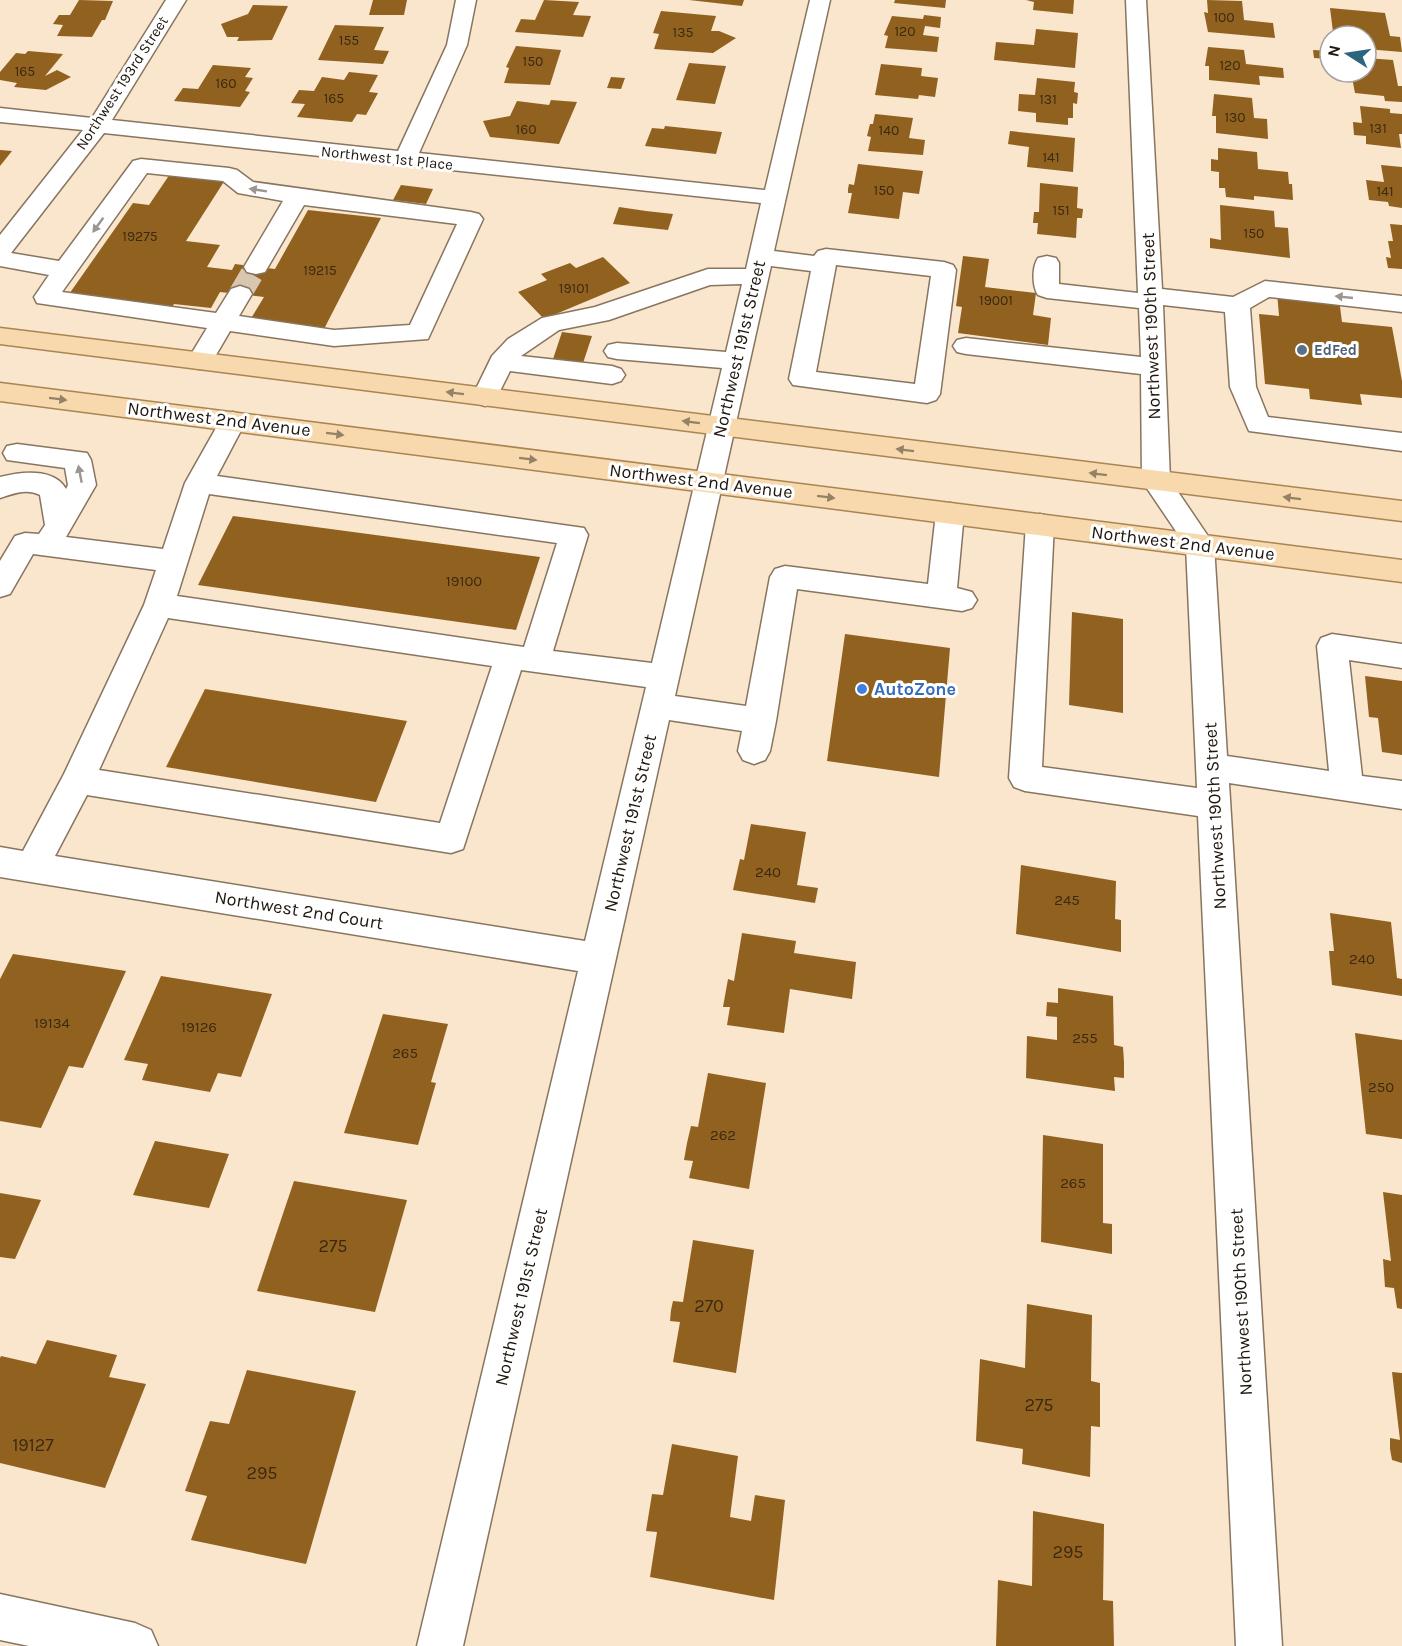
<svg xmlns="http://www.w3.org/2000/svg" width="1402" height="1646" font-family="Karla,sans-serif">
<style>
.building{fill:#91611f}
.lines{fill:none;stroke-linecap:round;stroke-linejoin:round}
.minor-tunnel{stroke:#d9c6b0;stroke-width:23;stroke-dasharray:23 11;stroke-linecap:butt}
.minor-casing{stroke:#88755f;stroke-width:3}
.major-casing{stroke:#a88552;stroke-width:3}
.minor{fill:#fff;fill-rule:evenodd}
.major{fill:#f7d9ad;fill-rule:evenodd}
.oneway{fill:#9a9793}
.oneway2{fill:#958265}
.service-dot{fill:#5c6f8a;stroke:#fff;stroke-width:2}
.shop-dot{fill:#3f7fe0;stroke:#fff;stroke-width:2}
.labels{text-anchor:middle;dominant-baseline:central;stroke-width:6;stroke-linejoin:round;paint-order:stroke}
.far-number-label{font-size:14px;fill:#3b2a12}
.far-street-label{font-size:15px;fill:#1e170e;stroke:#fff}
.far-service-label{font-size:15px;font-weight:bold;fill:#4e5e75;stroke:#fff;text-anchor:start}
.number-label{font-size:15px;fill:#3b2a12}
.street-label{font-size:18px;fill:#1e170e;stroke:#fff}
.shop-label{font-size:18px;font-weight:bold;fill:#366cbe;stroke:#fff;text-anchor:start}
.near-number-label{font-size:18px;fill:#3b2a12}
</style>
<rect width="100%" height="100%" fill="#fae5cd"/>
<path class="building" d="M79 0 113 1 105 20H102L92 37 57 36 63 25 53 24 59 15H70Z
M373 0H407L404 15H369Z
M544 0 579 2 573 15 591 16 583 37 515 32 521 19 535 20Z
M689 0H744L742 6Z
M895 0H946L945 8 894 3Z
M1026 0H1074L1073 14 1033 10 1034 2Z
M1207 0 1242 1 1244 20 1273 23 1275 38 1208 32 1204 12 1208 13Z
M253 5 288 6 272 40 237 41 239 37H227L221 24 248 14Z
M1330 8 1385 13 1390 36 1400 37 1402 52 1366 49V36L1333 32Z
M661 11 716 16 711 31H719L736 38 713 53 654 49 659 34 653 33Z
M924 15 941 17 940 28 925 26 923 35 939 37 937 52 885 48 888 36 884 35 892 16 923 19Z
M335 25 384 27 374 50 389 51 383 64 318 60Z
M1036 29 1078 33 1075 68 994 60 996 42 1034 45Z
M516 46 561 50 550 85 504 83 509 68 506 67Z
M1208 47 1244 50 1246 64 1283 68 1284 78 1259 76 1260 85 1209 80V66H1205Z
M1313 50 1330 51V59L1314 58Z
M28 51 63 54 45 76 57 70 71 77 46 90 14 87 17 83 0 80V72L16 53 25 54Z
M1366 58 1393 60 1398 86H1402V102L1385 101 1384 96 1355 93 1351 72H1366Z
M689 63 726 66 715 104 676 100Z
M881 64 922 68 921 76 938 78 935 97 919 95 918 99 875 95Z
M213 65 251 68 245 77 253 78 245 91 250 92 240 107 174 101 183 88 198 89Z
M349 72 378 75 369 92 378 93 366 115 357 114 352 122 297 117 305 104 291 103 299 90 314 91 322 77 344 80Z
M611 77 625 78 621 89 607 88Z
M1037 78 1075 82 1074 92 1078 93 1077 104 1073 103V118H1068V125L1036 122V113L1018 111 1019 94 1035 95Z
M1214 94 1252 98 1254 118 1267 119 1268 139 1216 133V116H1212Z
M551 100 577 102 559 144 490 137 483 121 510 116 517 101 549 105Z
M1360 106 1390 109V113L1402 114V134H1399L1401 148 1366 144V136L1354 135 1353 122 1362 123Z
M875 114 913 118 909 138 925 140 923 155 868 151 871 137 867 136 870 124H873Z
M665 126 722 132 716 154 645 146 652 128 664 129Z
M1010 131 1075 138 1073 172 1027 167 1029 147 1008 144Z
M1218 148 1257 152 1258 169 1288 172 1289 184H1292L1293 200 1254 196V200L1226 197 1225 188H1219V172L1211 171V159L1218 160Z
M0 150 12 151 0 166Z
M858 164 923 171 919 194 903 192 899 219 848 213 852 193H848V189L849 184 854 185Z
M1381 165 1402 167V208L1389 206 1388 202 1369 200 1366 180 1384 182Z
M170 174 225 180 186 241 220 245 207 267 232 270 235 264 275 269 308 210 381 218 324 329 250 320 264 297 220 292 211 308 174 304 171 309 67 297 133 203 149 205Z
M1040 183 1078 187 1077 208 1083 209 1082 218H1077L1076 238 1037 234 1038 223H1033L1034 212H1039Z
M401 185 433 189 426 204 393 200Z
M1220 205 1274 211 1275 227 1288 228 1290 258 1210 248V238L1221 240Z
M619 207 646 211 673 214 668 230 613 224Z
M1390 224 1402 225V269L1388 268 1386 257 1391 258 1388 241H1393Z
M963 256 989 259 985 287 1036 293 1033 315 1051 318 1048 345 958 333 962 307 956 306Z
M603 257 630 283 544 319 518 292 547 280 541 274 570 263 576 268Z
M1277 292 1339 299 1342 322 1392 327 1402 381V398L1360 394 1362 405 1310 399 1309 389 1265 384 1259 314 1279 316Z
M562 332 592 336 583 363 553 359Z
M233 516 540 557 516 630 198 585Z
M1072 612 1123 619V713L1069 705Z
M845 634 950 648 939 777 827 761Z
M1365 676 1402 681V755L1382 752 1378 718 1369 717Z
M205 689 407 721 376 802 166 767Z
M751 824 806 832 797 885 818 888 815 903 733 890 740 859 744 860Z
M1021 865 1116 881 1115 919 1121 920V952L1016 934Z
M1330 913 1391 922 1397 978 1402 979V996L1332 985 1329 951H1334Z
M742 933 796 941 794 953 856 962 852 999 790 989 784 1033 727 1025 730 1007H723L728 979 734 981Z
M13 954 126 971 83 1068 69 1066 41 1128 0 1121V979Z
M161 976 272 994 241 1077 218 1073 210 1092 142 1080 148 1064 124 1060Z
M1058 988 1113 996 1114 1045 1123 1047 1124 1062V1078L1114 1077 1115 1091 1026 1078 1027 1036 1057 1040V1017L1046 1016 1047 1002 1058 1003Z
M383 1014 448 1024 431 1082 436 1083 418 1145 344 1133Z
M1355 1033 1402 1040V1139L1366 1134Z
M708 1073 766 1083 749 1189 689 1178 693 1161 684 1160 687 1143 691 1126 698 1127Z
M1043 1135 1103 1144V1223L1112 1224V1254L1041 1242Z
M155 1141 229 1154 209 1208 133 1195Z
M294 1181 407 1200 375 1312 257 1291Z
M1383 1192 1402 1195V1309L1397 1308 1394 1288 1385 1287 1383 1259 1391 1261Z
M0 1193 41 1200 15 1259 0 1257Z
M693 1240 754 1250 736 1373 673 1362 680 1322 670 1321 671 1310 673 1301 683 1302Z
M1027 1304 1092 1315 1091 1381 1100 1383V1427L1091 1426 1090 1477 1022 1464 1023 1449 976 1441 980 1359 1025 1368Z
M47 1340 117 1355 109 1377 146 1384 105 1488 0 1463V1358L1 1356 36 1364Z
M247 1370 356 1391 306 1564 191 1540 207 1496 185 1491 210 1421 229 1424Z
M1392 1372 1402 1373V1463L1392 1460 1390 1449V1438L1400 1440Z
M672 1444 738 1456 730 1517 751 1521 755 1495 785 1500 774 1600 650 1577 657 1532 646 1531 652 1494 663 1495Z
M1033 1511 1104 1524 1103 1600 1113 1601 1114 1646H996L998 1580 1032 1586Z"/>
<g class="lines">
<path class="minor-tunnel" d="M240 294 256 267"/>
<defs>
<path id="minor" d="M166 0H186L112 120 398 151 447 45 456 0H476L467 45 419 153 765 190 810 0H830L774 251 814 256 818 251 826 249 944 262 953 265 956 270 940 394 936 400 927 403 793 385 789 379 811 271 771 266 675 696 746 706 770 577 775 569 785 566 928 584 936 513 940 506 950 503 960 506 964 513 957 588 972 592 977 600 972 608 962 611 797 589 776 721 770 751 765 760 754 764 743 760 738 751 742 731 669 720 463 1646H417L578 971 0 877V847L23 851 64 774 144 605 156 570 33 554 10 594 0 597V561L15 536 25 533 39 534 45 525 40 495C26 488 13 494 0 498V477C20 472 54 467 66 489L68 485 65 468 7 460 3 453 7 446 17 444 87 453 91 460 96 485 66 537 163 549 185 483 220 421 224 415 233 412 242 415 246 421 217 476 584 528 588 535 553 651 652 663 722 368 617 359 608 357 604 351 608 345 617 343 726 352 742 284 710 285 609 320 559 330 521 356 612 366 621 369 625 375 621 381 612 384 510 371 494 403 485 406 476 403 472 397 492 356 508 339 542 318 595 307 708 269H746L761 203 104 133 11 253 59 261 133 161 141 159 229 168 237 170 253 182 471 212 479 214 483 219 428 339 334 346 230 331 209 367 200 369 191 367 187 361 207 328 37 303 34 297 49 275 0 266V235L83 130 0 122V108L92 118ZM147 173 223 181 238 193 283 201 244 267 247 272 256 274 265 272 304 205 457 224 410 325 334 330 239 316 252 294 249 289 240 286 231 289 216 313 62 292ZM836 265 931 276 915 384 816 372ZM209 494 557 543 524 647 510 645 177 596ZM168 618 492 666 440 823 99 770ZM521 670 646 687 585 941 55 856 87 795 451 853 463 849Z
M1126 0H1146L1162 289 1233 297 1265 281 1402 296V312L1269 297 1250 308 1256 387 1268 417 1402 433V451L1249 431 1230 387 1225 312 1163 305 1170 480 1214 545 1227 756 1329 771 1317 646 1321 638 1332 634 1402 644V668L1349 660 1362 776 1402 781V809L1229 783 1282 1646H1236L1198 816 1025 791 1014 787 1009 778 1026 524 1030 517 1040 514 1050 517 1054 524 1042 767 1197 788 1186 546 1142 481 1141 374 966 354 957 352 953 346 957 340 966 338 1141 357 1139 308 1047 298 1038 295C1032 286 1032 267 1038 258L1047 256 1056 258 1059 263V284L1138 293Z
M0 1594 135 1623 151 1630 158 1646H29L0 1640Z"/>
<path id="major" d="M0 328 1402 501V521L0 344Z
M0 383 1402 560V582L0 401Z"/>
</defs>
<use href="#minor" class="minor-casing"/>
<use href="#major" class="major-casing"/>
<use href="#minor" class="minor"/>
<use href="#major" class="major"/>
</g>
<defs><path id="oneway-solid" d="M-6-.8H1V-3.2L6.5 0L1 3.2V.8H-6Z" transform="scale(1.5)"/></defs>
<g class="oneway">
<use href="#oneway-solid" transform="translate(258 190) rotate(-171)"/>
<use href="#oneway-solid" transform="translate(98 225) rotate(126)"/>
<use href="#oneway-solid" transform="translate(1344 297) rotate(-174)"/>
<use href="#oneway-solid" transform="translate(80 474) rotate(-101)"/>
</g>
<g class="oneway2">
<use href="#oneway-solid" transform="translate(455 393) rotate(-173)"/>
<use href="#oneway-solid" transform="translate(58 399) rotate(7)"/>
<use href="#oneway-solid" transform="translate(691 422) rotate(-173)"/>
<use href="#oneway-solid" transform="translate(335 434) rotate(7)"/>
<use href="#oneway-solid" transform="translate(905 450) rotate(-173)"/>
<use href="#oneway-solid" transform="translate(528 459) rotate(7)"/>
<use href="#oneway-solid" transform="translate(1098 474) rotate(-173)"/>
<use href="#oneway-solid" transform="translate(826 497) rotate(7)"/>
<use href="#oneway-solid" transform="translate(1292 498) rotate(-173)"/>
</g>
<circle class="service-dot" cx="1302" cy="350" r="6"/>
<circle class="shop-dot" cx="862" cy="689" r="6"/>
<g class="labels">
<g class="far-number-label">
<text x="1224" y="17">100</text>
<text x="905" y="31">120</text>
<text x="683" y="32">135</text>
<text x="349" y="40">155</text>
<text x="533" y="61">150</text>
<text x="1230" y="65">120</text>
<text x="25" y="71">165</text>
<text x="226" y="83">160</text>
<text x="334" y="98">165</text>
<text x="1048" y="99">131</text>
<text x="1235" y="117">130</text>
<text x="1378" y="128">131</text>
<text x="526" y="129">160</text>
<text x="889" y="130">140</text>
<text x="1051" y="157">141</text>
<text x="884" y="190">150</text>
<text x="1385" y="191">141</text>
<text x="1061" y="210">151</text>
<text x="1254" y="233">150</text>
<text x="140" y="236">19275</text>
<text x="320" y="270">19215</text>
<text x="574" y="288">19101</text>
<text x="996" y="300">19001</text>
</g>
<g class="far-street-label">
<text transform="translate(122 83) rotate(-57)">Northwest 193rd Street</text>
<text transform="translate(387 158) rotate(6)">Northwest 1st Place</text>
</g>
<g class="far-service-label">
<text x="1314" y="350">EdFed</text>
</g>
<g class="number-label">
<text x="464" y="581">19100</text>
<text x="768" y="872">240</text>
<text x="1067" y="900">245</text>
<text x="1362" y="959">240</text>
<text x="52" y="1023">19134</text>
<text x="199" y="1027">19126</text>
<text x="1085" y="1038">255</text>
<text x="405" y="1053">265</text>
<text x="1381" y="1087">250</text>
<text x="723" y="1135">262</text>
<text x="1073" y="1183">265</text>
</g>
<g class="street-label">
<text transform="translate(1151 326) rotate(-92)">Northwest 190th Street</text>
<text transform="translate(739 349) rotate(-77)">Northwest 191st Street</text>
<text transform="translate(219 419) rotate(7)">Northwest 2nd Avenue</text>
<text transform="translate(701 481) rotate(7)">Northwest 2nd Avenue</text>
<text transform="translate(1183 543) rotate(7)">Northwest 2nd Avenue</text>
<text transform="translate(1215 816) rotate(-93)">Northwest 190th Street</text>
<text transform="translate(630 823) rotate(-77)">Northwest 191st Street</text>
<text transform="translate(299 910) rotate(9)">Northwest 2nd Court</text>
<text transform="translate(521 1297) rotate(-77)">Northwest 191st Street</text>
<text transform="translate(1241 1302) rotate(-93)">Northwest 190th Street</text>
</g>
<g class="shop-label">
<text x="874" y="689">AutoZone</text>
</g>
<g class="near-number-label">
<text x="333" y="1246">275</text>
<text x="709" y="1306">270</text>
<text x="1039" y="1405">275</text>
<text x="33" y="1445">19127</text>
<text x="262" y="1473">295</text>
<text x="1068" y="1552">295</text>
</g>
</g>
<g transform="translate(1348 54) rotate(282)"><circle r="28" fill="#ffffff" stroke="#a5a29f" stroke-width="1.5"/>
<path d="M0-4.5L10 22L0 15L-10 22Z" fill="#2b657e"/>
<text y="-9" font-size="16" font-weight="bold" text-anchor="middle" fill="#1e170e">N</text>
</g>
</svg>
